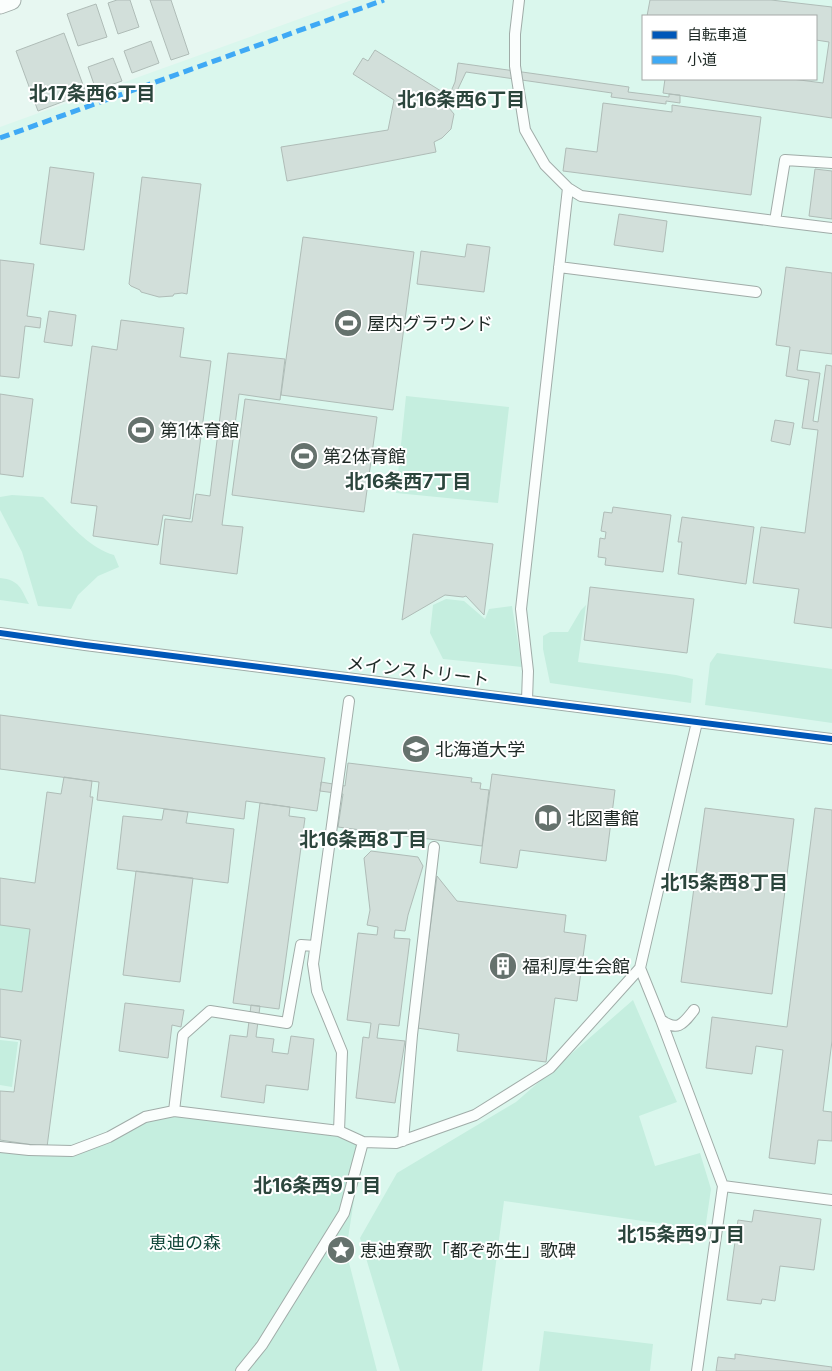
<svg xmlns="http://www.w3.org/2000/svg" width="832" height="1371" font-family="Inter,'Noto Sans JP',sans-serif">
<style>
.built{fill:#daf7ed;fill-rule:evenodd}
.green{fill:#c5eedf}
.building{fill:#d2dfda;stroke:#afbcb7}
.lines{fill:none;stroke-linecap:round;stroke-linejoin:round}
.lane-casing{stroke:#a0aca8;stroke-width:12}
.street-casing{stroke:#a0aca8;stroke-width:21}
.lane{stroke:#fbfefd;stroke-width:10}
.street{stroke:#fbfefd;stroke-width:19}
.quiet{stroke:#3fa9f5;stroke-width:5;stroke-dasharray:10 5;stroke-linecap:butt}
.cycleway-casing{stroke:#fff;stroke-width:9}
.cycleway{stroke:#0057b8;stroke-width:6}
.labels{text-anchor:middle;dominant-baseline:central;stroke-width:4;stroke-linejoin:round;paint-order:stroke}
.poi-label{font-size:18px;fill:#1f2a26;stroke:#fff;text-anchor:start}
.street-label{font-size:18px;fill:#1f2a26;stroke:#fff}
.park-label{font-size:18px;fill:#104638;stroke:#fff}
.neighbourhood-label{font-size:19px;font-weight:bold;fill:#2b453c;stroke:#fff}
</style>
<rect width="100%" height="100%" fill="#e7f7f1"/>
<path class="built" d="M352 0H832V1371H0V127ZM643 16H816V79H643Z"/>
<path class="green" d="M406 396 509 407 498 503 396 493Z
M12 495 43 497C63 516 87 548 114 555L119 567 98 576 78 595 71 609 38 606 22 552 0 510V497Z
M0 578C20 580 21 589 29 604L0 600Z
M446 599 464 601 485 619 489 609 512 606 522 667 443 659 430 633 433 605Z
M586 605 578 662 676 675 693 679 691 703 550 683 543 649V636L550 632H568L581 610Z
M717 653 832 669V723L705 705 710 663Z
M0 925 30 929 22 992 0 989Z
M633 1000 677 1102 639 1116 655 1166 700 1153 711 1189 705 1230 504 1201 482 1371H400L360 1238 397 1173 516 1102Z
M0 1040 18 1042 12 1087 0 1085Z
M174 1111 339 1131 363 1142 346 1251 377 1371H0V1146L72 1150 145 1117Z
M544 1331 653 1344 650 1371H539Z"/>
<path class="building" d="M117 0H130L139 27 118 34 108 3Z
M150 0H171L189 54 171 60Z
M650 0H771L832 7V118L663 93 665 79H792L823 83 829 42 816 40V16H647Z
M96 4 107 37 78 46 67 14Z
M64 33 86 93 38 111 16 51Z
M151 41 159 63 132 73 124 51Z
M375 50 449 96 455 82 458 63 629 87 628 92 669 97V94L680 95V103L666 101V104L611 97 612 93 466 72 449 108 454 114 451 129 442 138 434 142 436 152 287 181 281 147 388 130 394 100 353 74 363 58 368 61Z
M113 58 122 81 96 90 88 67Z
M603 103 672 112V105L761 117 751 195 563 171 566 148 597 152Z
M50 167 94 173 84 250 40 244Z
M815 169 832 171V219L809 216Z
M142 177 201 184 187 294 182 293 174 294 173 296 159 297 141 292 140 290 131 286 129 284Z
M619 214 667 221 663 252 614 245Z
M303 237 414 252 393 410 281 395Z
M467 244 490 247 484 292 417 284 421 251 465 257Z
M0 260 34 264 27 316 41 318 40 328 25 326 19 378 0 376Z
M786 267 832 273V354L800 350 797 370 820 373 813 421 818 422 826 365 832 366V628L794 623 799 589 753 583 761 527 805 533 818 430 802 428 809 380 786 376 790 347 776 345Z
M49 311 76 315 72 346 44 342Z
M121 320 184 328 180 357 211 361 190 519 163 515 158 545 93 536 97 506 71 503 92 346 117 350Z
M228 353 285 359 280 400 239 394 222 525 243 527 237 574 160 564 165 519 192 522 196 494 210 496Z
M0 394 33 399 23 477 0 474Z
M245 399 377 417 364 512 232 495Z
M775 420 794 423 790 445 771 441Z
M613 507 671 515 663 572 605 565 606 558 598 557 600 538 605 539 606 532 601 531 604 512 612 513Z
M682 517 754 527 746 584 678 574 682 542H678Z
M413 534 493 544 484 615 466 596 463 597 445 595 402 620Z
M590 587 694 599 687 653 584 640Z
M0 715 325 758 317 811 246 801 244 819 97 800 99 782 0 769Z
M348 763 472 778 471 782 481 783 480 789 489 790 482 846 338 827 343 794 320 791 321 782 345 786Z
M492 774 615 790 606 861 520 850 517 868 480 863Z
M64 777 92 781 90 797H93L47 1147 0 1140V1091L14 1092 21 1040 0 1037V989L22 992 30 929 0 925V878L35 883 47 792 61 794Z
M260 803 290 807 289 816 305 818 279 1009 233 1003Z
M705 808 794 819 772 994 681 982Z
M815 808 832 810V1041L823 1111 832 1112V1141L818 1140 815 1164 769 1158 783 1050 756 1046 752 1074 706 1068 712 1017 787 1027Z
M164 809 188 812 186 823 234 829 228 883 117 869 123 816 162 820Z
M371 851 418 857 423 866 408 915 405 931 395 930 394 938 410 939 399 1026 379 1024 377 1038 405 1041 395 1103 356 1098 363 1037 369 1038 371 1023 347 1020 358 933 377 935 378 927 367 925 370 910 364 858Z
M136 871 193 878 180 982 123 975Z
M437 876 457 901 566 915 564 932 586 935 577 1001 555 998 546 1062 457 1051 459 1034 417 1028Z
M125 1003 184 1010 181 1027 172 1025 168 1058 119 1051Z
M251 1005 260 1006 256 1037 274 1039 272 1052 288 1054 291 1036 314 1039 308 1090 266 1085 264 1103 221 1097 230 1035 247 1037Z
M754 1210 821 1219 814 1270 780 1266 775 1301 762 1299 761 1304 727 1300 738 1220 752 1222Z
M735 1354 832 1367V1371H716L718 1357 735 1359Z"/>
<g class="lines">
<defs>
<path id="lane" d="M519 0 515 34V66L525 130 545 165 568 188 581 196 775 221 785 160 832 163
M775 221 832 228
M559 267 756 292
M0 633 85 645 832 739
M527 700 528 671 521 609 568 188
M697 722 640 968 661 1020 723 1186 832 1200
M661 1020C678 1032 683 1024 694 1010
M174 1111 183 1035 210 1011 287 1023 301 945 315 946
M339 1131 342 1052 317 991 313 964 349 701
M403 1141 412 1035 434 847
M0 1147 29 1150 72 1151 109 1137 145 1117 174 1111 339 1131 363 1142
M241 1371 262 1345 344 1213 363 1142 396 1143 475 1115 550 1068 640 968
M697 1371 723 1186"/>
<path id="street" d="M0 4 11 0"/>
</defs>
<use href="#lane" class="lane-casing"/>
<use href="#street" class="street-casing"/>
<use href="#lane" class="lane"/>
<use href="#street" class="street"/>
<path class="quiet" d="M0 138 384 0"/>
<defs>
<path id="cycleway" d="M0 633 85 645 832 739"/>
</defs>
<use href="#cycleway" class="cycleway-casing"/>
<use href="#cycleway" class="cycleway"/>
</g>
<defs>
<symbol id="stadium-disc" viewBox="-11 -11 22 22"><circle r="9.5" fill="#65726d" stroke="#fff"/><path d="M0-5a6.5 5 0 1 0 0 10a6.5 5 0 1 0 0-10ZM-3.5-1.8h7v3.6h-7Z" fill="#fff"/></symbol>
<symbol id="university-disc" viewBox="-11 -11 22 22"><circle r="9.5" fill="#65726d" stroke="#fff"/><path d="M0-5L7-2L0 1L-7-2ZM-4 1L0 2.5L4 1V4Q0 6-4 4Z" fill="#fff"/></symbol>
<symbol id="library-disc" viewBox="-11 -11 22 22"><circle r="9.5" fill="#65726d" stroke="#fff"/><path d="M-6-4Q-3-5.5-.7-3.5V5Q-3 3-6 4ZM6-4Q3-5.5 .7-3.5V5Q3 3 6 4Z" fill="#fff"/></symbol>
<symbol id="building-disc" viewBox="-11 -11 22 22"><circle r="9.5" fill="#65726d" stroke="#fff"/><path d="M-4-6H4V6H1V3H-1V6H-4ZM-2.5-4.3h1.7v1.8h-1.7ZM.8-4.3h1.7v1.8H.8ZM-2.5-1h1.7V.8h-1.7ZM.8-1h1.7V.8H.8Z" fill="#fff"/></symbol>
<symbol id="sight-disc" viewBox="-11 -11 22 22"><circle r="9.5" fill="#65726d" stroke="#fff"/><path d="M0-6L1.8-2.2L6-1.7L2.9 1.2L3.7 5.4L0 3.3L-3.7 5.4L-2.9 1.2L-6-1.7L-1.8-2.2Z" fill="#fff"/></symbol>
</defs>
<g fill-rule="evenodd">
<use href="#stadium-disc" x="332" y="307" width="32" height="32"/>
<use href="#stadium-disc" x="125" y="414" width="32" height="32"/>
<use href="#stadium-disc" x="288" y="440" width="32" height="32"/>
<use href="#university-disc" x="400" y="733" width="32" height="32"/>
<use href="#library-disc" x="532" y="802" width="32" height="32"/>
<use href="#building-disc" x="487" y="950" width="32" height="32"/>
<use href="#sight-disc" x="325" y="1234" width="32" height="32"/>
</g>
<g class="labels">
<g class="poi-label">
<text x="367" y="323">屋内グラウンド</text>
<text x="160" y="430">第1体育館</text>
<text x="323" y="456">第2体育館</text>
<text x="435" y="749">北海道大学</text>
<text x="567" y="818">北図書館</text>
<text x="522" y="966">福利厚生会館</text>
<text x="360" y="1250">恵迪寮歌「都ぞ弥生」歌碑</text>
</g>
<g class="street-label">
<text transform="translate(418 671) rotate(7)">メインストリート</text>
</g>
<g class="park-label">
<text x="185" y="1242">恵迪の森</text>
</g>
<g class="neighbourhood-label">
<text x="92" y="93">北17条西6丁目</text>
<text x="461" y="99">北16条西6丁目</text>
<text x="408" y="481">北16条西7丁目</text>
<text x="363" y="839">北16条西8丁目</text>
<text x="724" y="882">北15条西8丁目</text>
<text x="317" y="1185">北16条西9丁目</text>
<text x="681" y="1234">北15条西9丁目</text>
</g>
</g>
<rect x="642" y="15" width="175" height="65" fill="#ffffff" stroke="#a5aaa8"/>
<rect x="652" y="31" width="25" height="8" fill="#0057b8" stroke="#a5aaa8"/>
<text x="687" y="40" font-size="15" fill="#1f2a26">自転車道</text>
<rect x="652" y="56" width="25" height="8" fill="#3fa9f5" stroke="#a5aaa8"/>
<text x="687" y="65" font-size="15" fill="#1f2a26">小道</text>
</svg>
